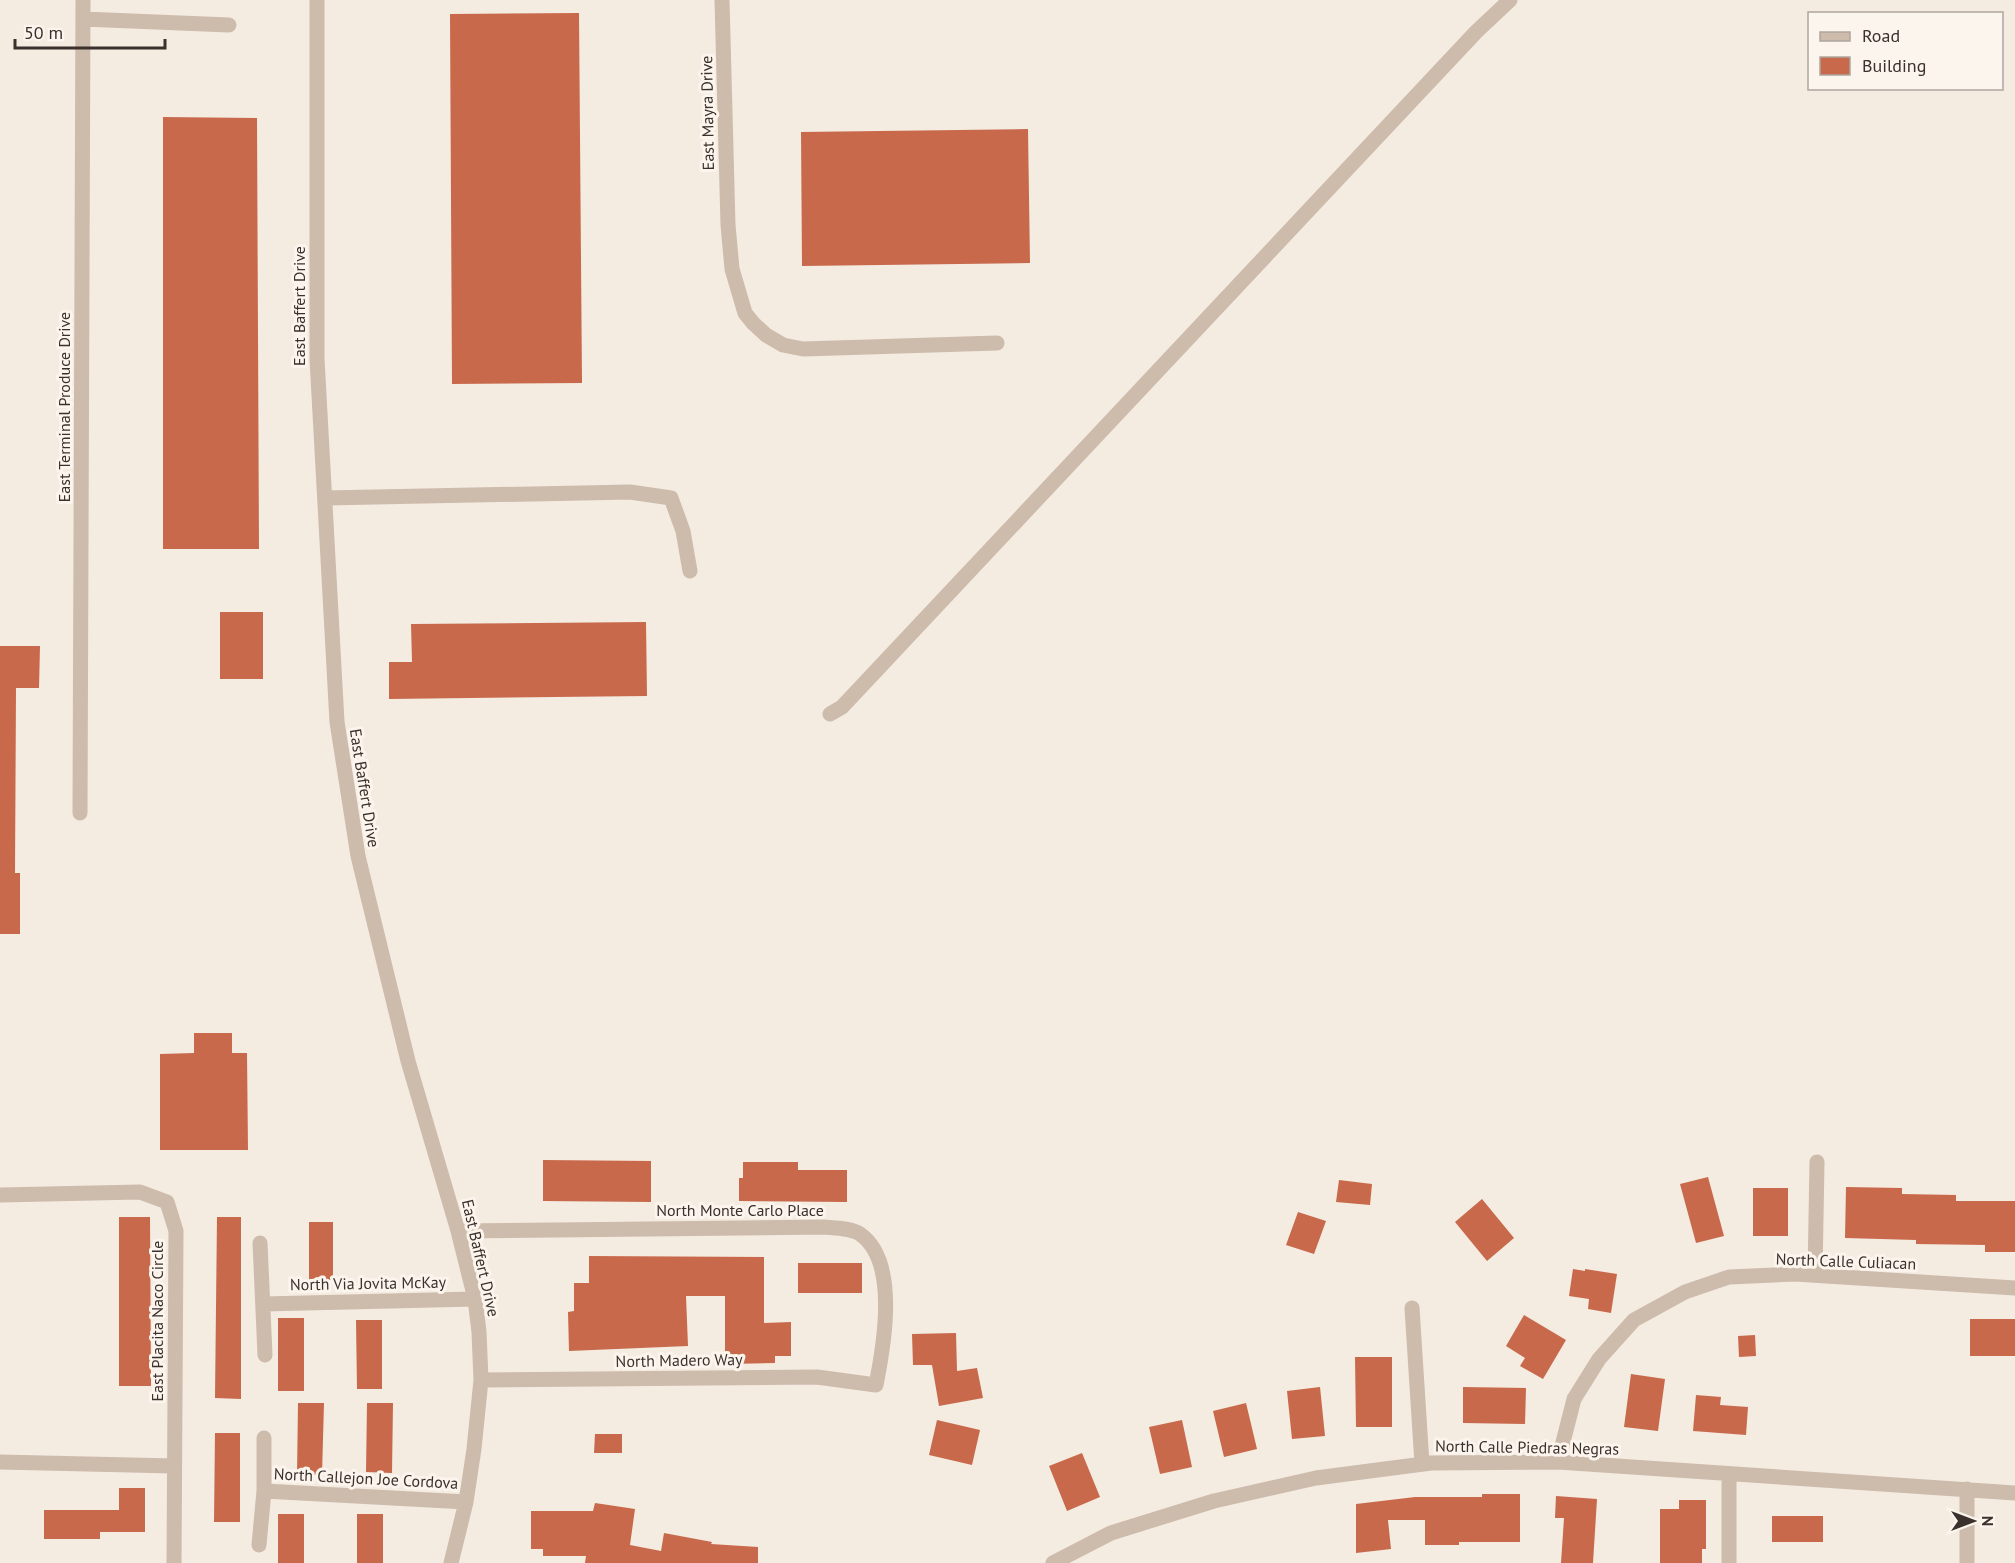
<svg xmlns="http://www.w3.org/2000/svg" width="2015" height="1563" font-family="'PT Sans',sans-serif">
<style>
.building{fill:#c8694b}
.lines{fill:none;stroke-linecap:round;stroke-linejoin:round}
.minor{stroke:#cdbbac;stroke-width:15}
.labels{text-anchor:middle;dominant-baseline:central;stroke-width:6;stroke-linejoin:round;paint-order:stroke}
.street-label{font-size:16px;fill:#3b302b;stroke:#fbf5ee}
</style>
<rect width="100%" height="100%" fill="#f4ebe1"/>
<path class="building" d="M579 13 582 383 452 384 450 14Z
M163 117 257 118 259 549H163Z
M1028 129 1030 263 802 266 801 132Z
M220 612H263V679H220Z
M646 622 647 696 389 699V662H412L411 624Z
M0 646H40L39 688H16L15 873H20V934H0Z
M194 1033H232V1053H247L248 1150H160V1054L194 1053Z
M543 1160 651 1161V1202L543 1201Z
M743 1162H798V1170H847V1202L739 1201V1178H743Z
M1708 1177 1724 1236 1696 1243 1680 1184Z
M1339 1180 1372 1184 1370 1205 1336 1202Z
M1846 1187 1902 1188V1194L1956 1195V1201H2015V1252H1985V1245L1916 1244V1240L1845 1238Z
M1753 1188H1788V1236H1753Z
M1482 1199 1514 1238 1487 1261 1455 1222Z
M1298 1212 1326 1221 1314 1254 1286 1245Z
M119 1217H150L151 1386H119Z
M217 1217H241V1399L215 1398Z
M309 1222H333V1280H309Z
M589 1256 764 1257V1323L791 1322V1356H775V1363L728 1364V1354H725V1296H686L688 1346 569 1351 568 1312 574 1311V1283H589Z
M798 1263H862V1293H798Z
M1573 1269 1585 1271V1269L1617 1274 1611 1313 1588 1309 1589 1299 1569 1296Z
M1524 1315 1566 1340 1543 1379 1520 1366 1525 1358 1506 1346Z
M278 1318H304V1391H278Z
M1970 1319H2015V1356H1970Z
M356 1320H382V1389H357Z
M956 1333 957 1371 977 1368 983 1398 939 1406 932 1365H913L912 1334Z
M1755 1335 1756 1356 1739 1357 1738 1336Z
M1355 1357H1392V1427H1356Z
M1631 1374 1665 1379 1658 1431 1624 1427Z
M1320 1387 1325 1436 1292 1439 1287 1391Z
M1463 1387 1526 1388 1525 1424 1463 1423Z
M1696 1395 1721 1397 1720 1405 1748 1407 1746 1435 1693 1431Z
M298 1403H324L322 1475H297Z
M367 1403H393L392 1473 366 1472Z
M1246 1403 1257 1449 1224 1457 1213 1411Z
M937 1420 980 1430 972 1465 929 1455Z
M1182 1420 1192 1467 1160 1474 1149 1427Z
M215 1433H240V1522H214Z
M595 1434H622V1453H594Z
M1082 1453 1100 1497 1067 1511 1049 1466Z
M119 1488H145V1532H100V1539H44V1510H119Z
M1482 1494H1520V1542H1459V1545H1425V1520H1388L1391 1549 1356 1553V1504L1415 1497H1482Z
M1556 1496 1597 1499 1593 1563H1561L1564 1518H1555Z
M1679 1500H1706V1549H1702V1563H1660V1509H1679Z
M595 1503 635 1509 630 1545 661 1551 664 1533 712 1542 711 1544 758 1547V1563H585L586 1556H543V1549H531V1511H593Z
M278 1514H304V1563H278Z
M357 1514H383V1563H357Z
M1772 1516H1823V1542H1772Z"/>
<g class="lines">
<path class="minor" d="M317 0V359L337 722 358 856 408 1061 458 1231 475 1299 479 1332 481 1380 474 1449 466 1502 451 1563
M722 0 728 225 732 269 745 313 753 323 766 335 783 345 803 349 997 343
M83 19 229 25
M325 498 630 492 671 498 683 531 690 571
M830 714 842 707 1476 32 1510 0
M80 813 83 0
M0 1195 140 1192 167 1202 176 1231 174 1563
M458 1231 824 1227C835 1228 851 1228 860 1234 899 1261 884 1345 876 1385L817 1377 481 1380
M260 1243 265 1355
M1815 1275 1817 1162
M263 1304 475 1299
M1412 1308 1422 1464
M0 1462 174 1466
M1558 1462 1574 1399 1599 1359 1634 1320 1685 1292 1729 1277 1795 1274 2015 1288
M1729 1474V1563
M1967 1489V1563
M264 1491 466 1502
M259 1545 264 1491V1438
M1053 1563 1111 1533 1214 1501 1316 1478 1431 1463 1558 1462 2015 1493"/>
</g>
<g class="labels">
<g class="street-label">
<text transform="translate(707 113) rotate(-91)">East Mayra Drive</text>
<text transform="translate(299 306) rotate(-90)">East Baffert Drive</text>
<text transform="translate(64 407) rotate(-90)">East Terminal Produce Drive</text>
<text transform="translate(365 788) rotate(81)">East Baffert Drive</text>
<text x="740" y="1210">North Monte Carlo Place</text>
<text transform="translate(481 1258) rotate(77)">East Baffert Drive</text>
<text transform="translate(1846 1261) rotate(2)">North Calle Culiacan</text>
<text transform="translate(368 1283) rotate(-1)">North Via Jovita McKay</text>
<text transform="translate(157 1321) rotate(-90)">East Placita Naco Circle</text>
<text transform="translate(679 1360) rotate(-1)">North Madero Way</text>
<text transform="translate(1527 1447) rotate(1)">North Calle Piedras Negras</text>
<text transform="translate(366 1478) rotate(3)">North Callejon Joe Cordova</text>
</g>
</g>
<rect x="1808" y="12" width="195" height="78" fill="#fbf5ee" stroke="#aea6a0" stroke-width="1.5"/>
<rect x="1820" y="32" width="30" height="9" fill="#cdbbac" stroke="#aea6a0" stroke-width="1.5"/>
<text x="1862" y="42" font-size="18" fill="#3b302b">Road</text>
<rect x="1820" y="57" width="30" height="18" fill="#c8694b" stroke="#aea6a0" stroke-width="1.5"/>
<text x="1862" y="72" font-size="18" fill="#3b302b">Building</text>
<g transform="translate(1973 1521) rotate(90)" stroke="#fbf5ee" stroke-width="4.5" paint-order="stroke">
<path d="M0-4.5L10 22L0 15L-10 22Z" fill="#3b302b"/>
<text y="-9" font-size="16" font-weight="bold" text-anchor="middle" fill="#3b302b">N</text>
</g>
<path d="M15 39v9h150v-9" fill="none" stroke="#3b302b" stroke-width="3"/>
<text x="24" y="39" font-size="18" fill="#3b302b" stroke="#fbf5ee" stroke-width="4.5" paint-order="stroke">50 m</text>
</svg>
